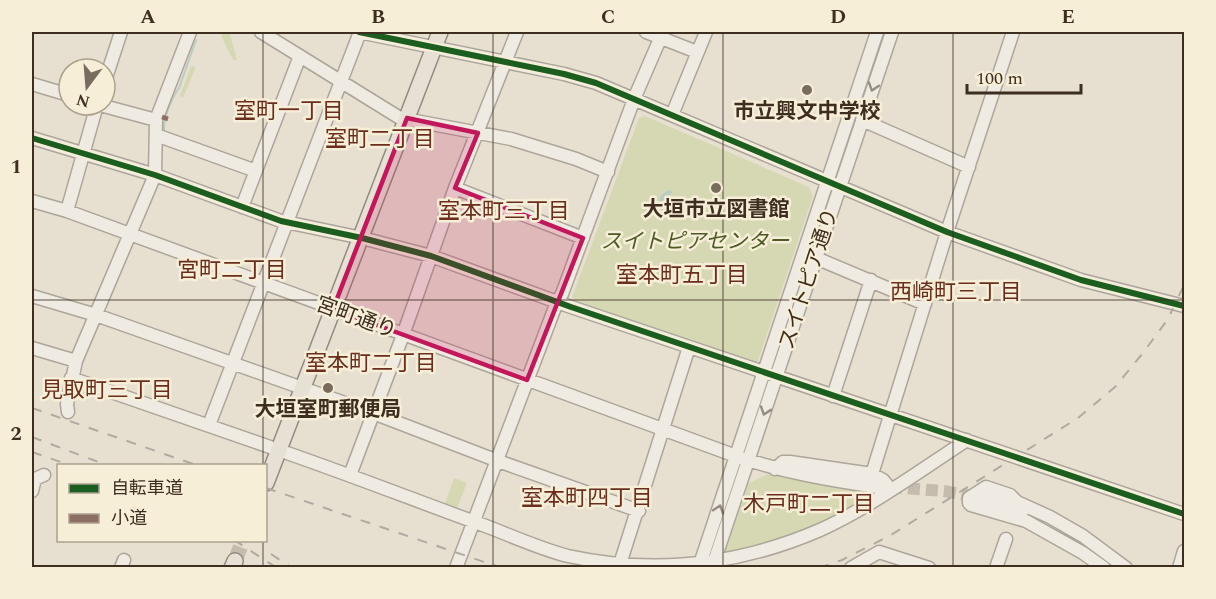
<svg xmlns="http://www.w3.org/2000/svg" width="1216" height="599" font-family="Spectral,'Noto Sans JP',serif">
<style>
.green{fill:#d6d7b3}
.water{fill:#bcccc2}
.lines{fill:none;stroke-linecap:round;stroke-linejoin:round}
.stream{stroke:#bcccc2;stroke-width:2}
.minor-tunnel{stroke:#c5bcae;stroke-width:12;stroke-dasharray:12 6;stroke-linecap:butt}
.major-tunnel{stroke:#c5bcae;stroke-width:15;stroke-dasharray:15 8;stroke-linecap:butt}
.minor-casing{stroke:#ada599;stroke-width:15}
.major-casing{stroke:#928b80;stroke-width:18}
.minor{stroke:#efebe3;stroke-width:12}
.major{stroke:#e6e1d4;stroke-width:15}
.rail{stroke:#afaaa2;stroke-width:2;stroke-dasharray:10 10;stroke-linecap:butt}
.quiet{stroke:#8d6e63;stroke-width:4.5;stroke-dasharray:9 4.5;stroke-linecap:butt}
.cycleway-casing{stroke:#f7eed8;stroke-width:10}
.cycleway{stroke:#1b5e20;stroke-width:6}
.oneway{stroke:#968c82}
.marked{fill:#c2185b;fill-opacity:0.2;stroke:#c2185b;stroke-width:4.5;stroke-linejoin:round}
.grid{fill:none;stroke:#3d2e20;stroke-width:1.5;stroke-opacity:0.55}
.poi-dot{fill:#786c5e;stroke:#f7eed8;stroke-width:2}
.labels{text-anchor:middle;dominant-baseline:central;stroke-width:5;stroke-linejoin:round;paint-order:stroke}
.poi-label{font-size:21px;font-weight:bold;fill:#3d2e20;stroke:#f7eed8}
.park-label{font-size:21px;font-style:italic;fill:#4d5a26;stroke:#f7eed8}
.street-label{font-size:21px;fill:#3d2e20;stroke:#f7eed8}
.neighbourhood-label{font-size:22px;fill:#6b2e1e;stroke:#f7eed8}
.neatline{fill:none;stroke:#3d2e20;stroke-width:2}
.grid-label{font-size:20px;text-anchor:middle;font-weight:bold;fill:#3d2e20}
</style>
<rect width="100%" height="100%" fill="#e7e0d1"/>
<path class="green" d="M223 32 230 34 237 60H233L221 36Z
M191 66 195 67V69L183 98 180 96Z
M645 116 809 187 813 196 757 364 575 301 572 297 639 118Z
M770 473 822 485 876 491 875 494 830 519 797 535 724 555 749 483Z
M454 478 467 483 456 511 444 506Z"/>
<path class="water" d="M668 190 673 191 667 199 683 201 688 208 659 202 660 196Z"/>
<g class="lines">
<path class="stream" d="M164 132C163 119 171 99 179 88L196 40"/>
<path class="minor-tunnel" d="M890 487 944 491 978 497"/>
<path class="major-tunnel" d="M235 561 243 540"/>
<defs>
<path id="minor" d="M261 32 400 118 511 139 576 159 608 172
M359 32 564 74 596 83 947 232 1081 280 1184 306
M646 32 697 52
M105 81 121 32
M32 84 69 95
M100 105 156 120
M672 115 706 32
M862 120 969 167
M156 135 256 171
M32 138 155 175 281 221 362 238 431 256 571 307 1184 514
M455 188 583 238
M32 201 67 211 736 456C782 472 829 480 877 487
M242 207 300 56
M67 211 97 105
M816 258 925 304
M32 296 96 315 373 413 498 461 639 511
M32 348 76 361
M71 378 270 447
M833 396 871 280
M68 412 67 404 76 361 155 175 156 120 190 32
M209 425 360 32
M287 453C353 476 417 501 483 525 510 535 540 549 568 556 655 575 739 565 820 530 869 508 921 470 967 440
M775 469 783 462H790L872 474 883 480 891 490
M872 474 947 232 1013 32
M350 475 403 335 455 188 517 32
M32 491 35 479 44 475
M978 497 1022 511
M620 564 689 347
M700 564 877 32
M121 568 124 560
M456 568 557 302 562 294 634 99 663 32
M712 568 892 32
M851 568 879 552 929 568
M996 568 1006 539
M1104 568 1083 553 1026 521 971 505 969 503V498L986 487 1010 495 1017 502 1050 517 1083 536 1126 568
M1179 568 1184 551"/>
<path id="major" d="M266 483 440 32
M232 568 235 561"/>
</defs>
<use href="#minor" class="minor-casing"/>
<use href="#major" class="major-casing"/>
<use href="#minor" class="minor"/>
<use href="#major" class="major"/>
<path class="rail" d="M32 408 199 466
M32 437 109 466
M32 452 72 466
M266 488 502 568
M234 540 277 568
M271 554 292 568
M819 568 842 560 891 535 1078 418 1115 387 1143 353 1168 319 1184 285"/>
<path class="quiet" d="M162 117 168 119"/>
<defs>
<path id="cycleway" d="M359 32 564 74 596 83 947 232 1081 280 1184 306
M32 138 155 175 281 221 362 238 431 256 571 307 1184 514"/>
</defs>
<use href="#cycleway" class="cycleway-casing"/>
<use href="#cycleway" class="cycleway"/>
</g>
<defs><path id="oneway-chevron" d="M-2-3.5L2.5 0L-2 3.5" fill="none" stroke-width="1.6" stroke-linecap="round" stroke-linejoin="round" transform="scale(1.5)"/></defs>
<g class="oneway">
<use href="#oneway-chevron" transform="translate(873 87) rotate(108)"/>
<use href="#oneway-chevron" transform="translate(765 411) rotate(109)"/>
<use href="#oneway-chevron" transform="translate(719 509) rotate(-72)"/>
</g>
<path class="marked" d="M407 118 478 133 455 188 583 238 527 380 333 309Z"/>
<path class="grid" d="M263 32V466M493 32V568M723 32V568M953 32V568M32 300H1184M263 540V568"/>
<g class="poi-dot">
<circle cx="807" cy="90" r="6"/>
<circle cx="716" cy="188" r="6"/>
<circle cx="328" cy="388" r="6"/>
</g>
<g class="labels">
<g class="poi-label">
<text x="807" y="112">市立興文中学校</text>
<text x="716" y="210">大垣市立図書館</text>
<text x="328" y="410">大垣室町郵便局</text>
</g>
<g class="park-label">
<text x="695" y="242">スイトピアセンター</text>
</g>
<g class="street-label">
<text transform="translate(809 279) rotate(-72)">スイトピア通り</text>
<text transform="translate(356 318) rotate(20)">宮町通り</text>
</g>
<g class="neighbourhood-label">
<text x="289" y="111">室町一丁目</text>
<text x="380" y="139">室町二丁目</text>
<text x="504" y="211">室本町三丁目</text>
<text x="232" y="270">宮町二丁目</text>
<text x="682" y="275">室本町五丁目</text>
<text x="956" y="292">西崎町三丁目</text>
<text x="371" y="363">室本町二丁目</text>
<text x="107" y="390">見取町三丁目</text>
<text x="587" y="498">室本町四丁目</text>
<text x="809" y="504">木戸町二丁目</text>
</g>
</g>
<rect width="1216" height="599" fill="none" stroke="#f7eed8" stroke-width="66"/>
<rect x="57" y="464" width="210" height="78" fill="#f7eed8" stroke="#ada18e" stroke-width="1.5"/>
<rect x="69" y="484" width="30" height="9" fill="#1b5e20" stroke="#ada18e" stroke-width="1.5"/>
<text x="111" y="494" font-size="18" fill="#3d2e20">自転車道</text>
<rect x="69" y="514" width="30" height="9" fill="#8d6e63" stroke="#ada18e" stroke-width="1.5"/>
<text x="111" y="524" font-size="18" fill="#3d2e20">小道</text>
<g transform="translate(87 87) rotate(196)"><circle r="28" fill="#f7eed8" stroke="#ada18e" stroke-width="1.5"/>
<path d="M0-4.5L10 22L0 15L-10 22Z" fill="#786c5e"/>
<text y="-9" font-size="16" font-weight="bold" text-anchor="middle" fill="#3d2e20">N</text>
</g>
<path d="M967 84v9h114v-9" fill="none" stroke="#3d2e20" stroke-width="3"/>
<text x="976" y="84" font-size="18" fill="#3d2e20" stroke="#f7eed8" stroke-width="4.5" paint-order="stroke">100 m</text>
<rect x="33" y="33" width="1150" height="533" class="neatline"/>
<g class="grid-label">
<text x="148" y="23">A</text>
<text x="378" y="23">B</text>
<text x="608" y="23">C</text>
<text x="838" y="23">D</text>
<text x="1068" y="23">E</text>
<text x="16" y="173">1</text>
<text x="16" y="440">2</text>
</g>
</svg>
